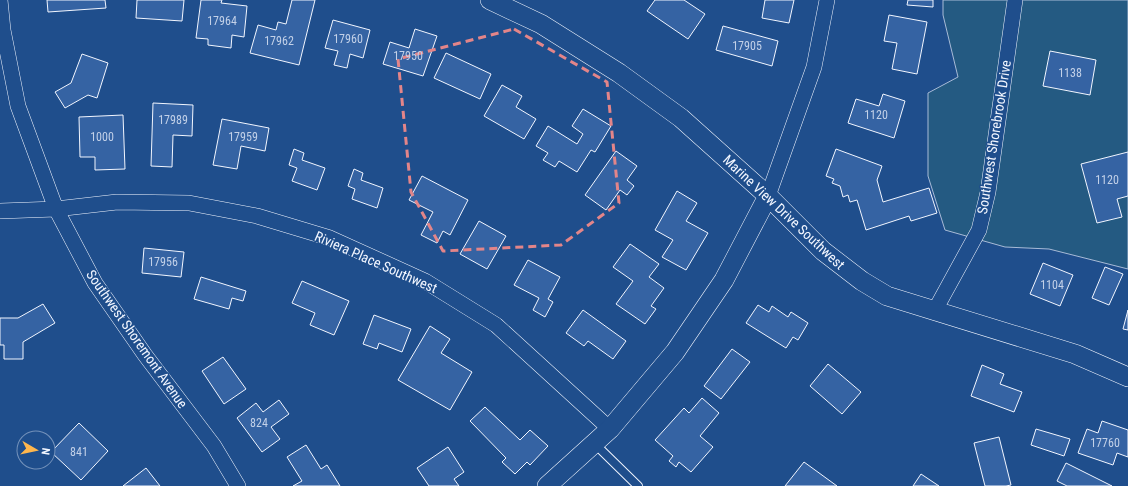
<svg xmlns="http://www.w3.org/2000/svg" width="1128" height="486" font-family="'Roboto Condensed',sans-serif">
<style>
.green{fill:#245a82;stroke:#a8bbd7}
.building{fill:#3563a3;stroke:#f2f6ff}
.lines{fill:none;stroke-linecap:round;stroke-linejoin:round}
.service-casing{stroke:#f2f6ff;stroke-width:10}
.minor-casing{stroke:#f2f6ff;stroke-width:16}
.tertiary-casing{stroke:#f2f6ff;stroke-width:20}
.service{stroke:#1f4e8c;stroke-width:8}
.minor{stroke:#1f4e8c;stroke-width:15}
.tertiary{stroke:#1f4e8c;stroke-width:19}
.marked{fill:none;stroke:#e38589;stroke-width:3;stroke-dasharray:8 5;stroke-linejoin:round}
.labels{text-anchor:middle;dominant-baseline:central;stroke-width:3;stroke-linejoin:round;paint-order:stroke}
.number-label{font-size:12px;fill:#c3d1e8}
.street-label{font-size:14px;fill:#f2f6ff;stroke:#1f4e8c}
</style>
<rect width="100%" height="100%" fill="#1f4e8c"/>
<path class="green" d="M943 0H1128V269L1049 249 1005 247 945 230 928 176V93L958 77 943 15Z"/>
<path class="building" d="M47 0H105L106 8 48 12Z
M137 0H184L182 21 136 18Z
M201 0H222L221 3 247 6 244 37 232 35 231 48 208 45V39L196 38Z
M292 0H315L299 65 250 53 258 25 276 30 278 22 286 24Z
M655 0H684L705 14 688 39 647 11Z
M765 0H794L789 23 762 18Z
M908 0H933V7L907 5Z
M889 15 927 22 917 74 892 69 897 43 884 41Z
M333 20 370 30 363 58 350 54 347 68 334 65 338 51 325 48Z
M723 26 778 41 772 66 716 50Z
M415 29 437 36 423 76 383 64 390 42 409 48Z
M1050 51 1096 60 1090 95 1043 86Z
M446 53 491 74 480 99 434 78Z
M82 54 108 63 97 98 88 95 65 108 55 92 71 83Z
M502 85 522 96 516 107 536 119 524 139 484 116Z
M883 94 905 101 894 138 848 123 856 99 879 106Z
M153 103 193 105 192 136 173 135 172 167 151 166Z
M583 109 611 126 595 152 591 150 577 172 559 161 555 167 543 160 548 153 536 146 548 126 577 144 583 134 572 126Z
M123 115 125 169 95 170V157H80L79 117Z
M222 119 269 128 265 151 241 146 237 169 213 165Z
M294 149 304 153 302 160 325 168 317 190 292 181 297 168 289 165Z
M836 149 882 166 877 180 883 202 929 188 937 213 911 221 909 216 866 230 857 200 850 202 848 195 843 197 840 186 832 183 834 179 826 176Z
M616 151 637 166 627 180 634 186 627 195 620 190 606 210 585 195Z
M1128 152V196L1117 199 1122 217 1097 223 1081 164Z
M354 169 363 173 361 180 383 188 377 208 352 199 355 189 348 186Z
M422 176 468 200 450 235 443 231 437 243 421 235 433 212 409 200Z
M677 191 697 203 686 221 708 233 686 270 662 257 673 240 655 230Z
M479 221 506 236 487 269 460 254Z
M630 244 659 264 649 277 664 288 651 306 656 309 645 324 616 304 633 281 613 267Z
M144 248 184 252 181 277 142 273Z
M528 260 560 277 548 299 553 302 545 317 533 310 539 298 514 285Z
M1043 263 1073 275 1060 306 1030 294Z
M1105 267 1123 274 1109 305 1092 298Z
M201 277 246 291 243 301 232 298 229 309 194 299Z
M302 281 349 301 334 335 310 325 315 313 292 303Z
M43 304 55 323 23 342V359H4V345H0V318H18Z
M758 305 769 312 772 306 788 317 791 312 808 323 798 340 793 337 786 348 746 323Z
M583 310 626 341 613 359 588 341 584 346 566 333Z
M1128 310V330L1123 329Z
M374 315 411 329 402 352 379 343 377 349 363 344Z
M430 326 450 339 441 353 472 372 450 410 398 380Z
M732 349 750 362 721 399 704 386Z
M223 357 246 389 224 404 202 371Z
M828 364 861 392 842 414 810 386Z
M982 365 1004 374 1000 384 1022 392 1014 412 971 396Z
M702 398 719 413 700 436 713 447 691 472 679 462 676 467 669 461 673 456 655 440 684 408 689 413Z
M279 400 289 414 271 427 280 439 262 452 237 418 256 403 263 412Z
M485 407 520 440 530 430 548 446 530 465 527 462 515 474 502 462 506 458 470 421Z
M1102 421 1128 430V457L1117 453 1113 465 1078 453 1087 429 1098 433Z
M79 423 108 451 81 480 51 452Z
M1036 429 1070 439 1064 456 1031 445Z
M999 437 1011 485 1006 486H985L974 443Z
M306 445 321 469 327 465 340 486H293L302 481 287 457Z
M448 447 464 472 454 479 459 486H429L417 468Z
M804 462 837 486H785Z
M1066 463 1112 486H1067L1057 481Z
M146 468 160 486H123Z
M921 474 939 486H913Z"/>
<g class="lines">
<defs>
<path id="service" d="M594 443 638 486"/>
<path id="minor" d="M0 0 3 30 18 106 56 209 95 283 145 355 214 446 238 486
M768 196 814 67 827 0
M0 211 56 209 117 202 189 203 257 216 330 238 425 281 496 325 610 429
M934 312 979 230 988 192 1015 0"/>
<path id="tertiary" d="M490 0 541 24 619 73 681 118 768 196 823 251 862 281 887 296 1075 354 1128 377
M547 486 610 429 675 352 724 280 768 196"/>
</defs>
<use href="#service" class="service-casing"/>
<use href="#minor" class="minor-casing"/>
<use href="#tertiary" class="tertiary-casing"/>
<use href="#service" class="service"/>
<use href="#minor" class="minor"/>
<use href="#tertiary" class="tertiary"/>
</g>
<path class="marked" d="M514 29 607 82 619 203 561 245 443 251 411 192 398 59Z"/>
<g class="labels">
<g class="number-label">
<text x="222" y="21">17964</text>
<text x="348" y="39">17960</text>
<text x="279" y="41">17962</text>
<text x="747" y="46">17905</text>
<text x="408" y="56">17950</text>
<text x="1070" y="73">1138</text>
<text x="876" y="115">1120</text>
<text x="173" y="120">17989</text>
<text x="102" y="137">1000</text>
<text x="243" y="137">17959</text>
<text x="1107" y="180">1120</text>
<text x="163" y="262">17956</text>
<text x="1052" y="285">1104</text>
<text x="259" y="423">824</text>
<text x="1105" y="443">17760</text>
<text x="79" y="452">841</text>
</g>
<g class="street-label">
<text transform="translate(994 137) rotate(-81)">Southwest Shorebrook Drive</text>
<text transform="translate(784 212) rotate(43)">Marine View Drive Southwest</text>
<text transform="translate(376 262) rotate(24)">Riviera Place Southwest</text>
<text transform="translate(137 339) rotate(55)">Southwest Shoremont Avenue</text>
</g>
</g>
<g transform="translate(36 450) rotate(99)"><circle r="19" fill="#1f4e8c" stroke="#7391ba"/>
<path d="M0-3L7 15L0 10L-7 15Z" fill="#ffb74d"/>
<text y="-6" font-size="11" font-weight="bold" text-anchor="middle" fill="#f2f6ff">N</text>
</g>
</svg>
